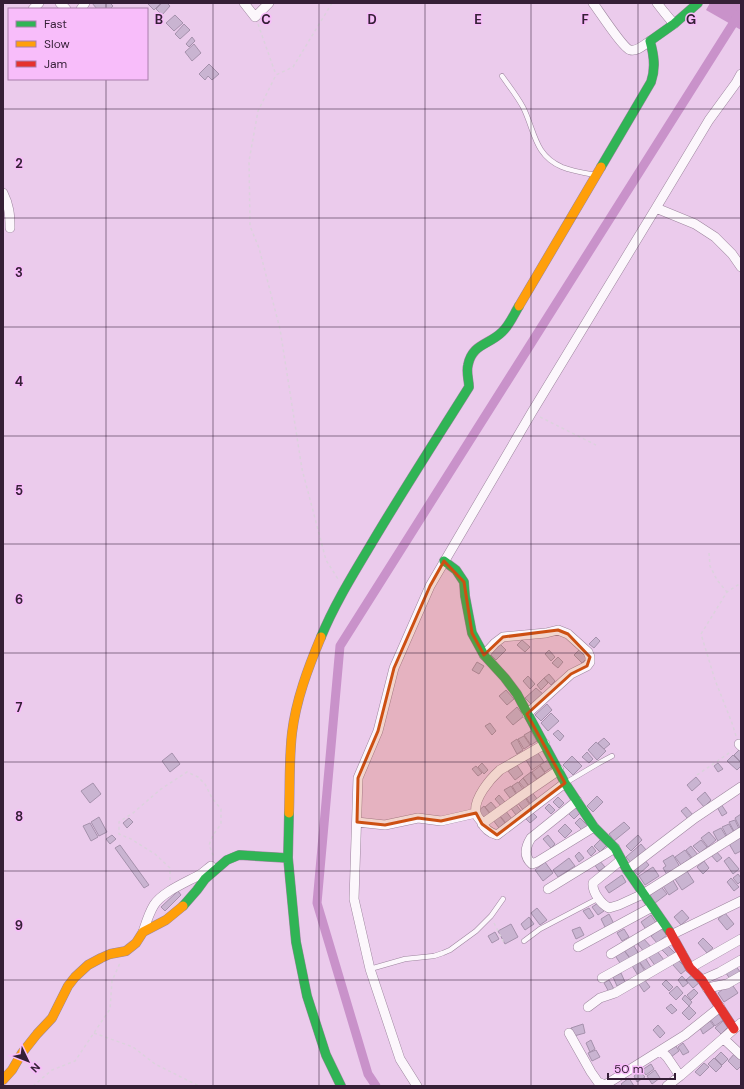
<svg xmlns="http://www.w3.org/2000/svg" width="744" height="1089" font-family="'DM Sans',sans-serif">
<style>
.water{fill:#c992ca}
.lines{fill:none;stroke-linecap:round;stroke-linejoin:round}
.canal{stroke:#c992ca;stroke-width:9}
.building{fill:#c9b4d1;stroke:#a591ac}
.lane-casing{stroke:#9d859e;stroke-width:5.5}
.street-casing{stroke:#9d859e;stroke-width:10}
.fast-casing{stroke:#9d859e;stroke-width:10}
.slow-casing{stroke:#9d859e;stroke-width:10}
.jam-casing{stroke:#9d859e;stroke-width:10}
.path{stroke:#dcd2dd;stroke-width:1.5;stroke-dasharray:3 3;stroke-linecap:butt}
.lane{stroke:#fcf7fc;stroke-width:4.5}
.street{stroke:#fcf7fc;stroke-width:9}
.fast{stroke:#30b455;stroke-width:9}
.slow{stroke:#ff9f0a;stroke-width:9}
.jam{stroke:#e5322d;stroke-width:9}
.marked{fill:#cd5012;fill-opacity:0.2;stroke:#cd5012;stroke-width:3;stroke-linejoin:round}
.grid{fill:none;stroke:#351f36;stroke-width:1;stroke-opacity:0.55}
.grid-label{font-size:13px;text-anchor:middle;font-weight:bold;fill:#351f36;stroke:#f8bdfa;stroke-width:3;stroke-linejoin:round;paint-order:stroke}
</style>
<rect width="100%" height="100%" fill="#ebcbec"/>
<path class="water" d="M710 3H741V30L706 10Z"/>
<g class="lines">
<path class="canal" d="M376 1086 368 1074 317 903 340 646 741 11"/>
</g>
<path class="building" d="M92 3H110L113 6 110 9H97Z
M147 3H161L154 10Z
M162 3H167L170 6 162 15 156 9Z
M175 15 183 23 174 31 166 23Z
M184 24 190 30 180 39 175 34Z
M192 37 195 41 189 47 186 44Z
M194 44 201 53 192 61 185 52Z
M209 64 219 74 212 80 208 76 205 80 199 74Z
M596 637 600 641 594 648 589 644Z
M522 640 530 647 525 652 517 645Z
M500 644 506 650 496 660 490 654Z
M549 650 555 657 551 661 545 654Z
M579 650 587 658 582 663 574 655Z
M558 657 563 662 558 668 552 663Z
M477 662 484 666 479 674 472 670Z
M549 674 555 681 551 685 544 678Z
M528 676 535 684 530 689 523 681Z
M544 678 548 683 541 690 537 685Z
M536 688 543 694 532 705 525 698Z
M506 690 514 699 507 705 499 696Z
M547 704 552 710 541 721 535 715Z
M517 707 524 716 513 725 506 717Z
M551 713 559 721 548 731 541 723Z
M490 723 496 731 492 735 485 726Z
M558 730 564 736 560 741 553 734Z
M531 731 537 741 531 745 524 735Z
M524 736 530 745 524 749 518 739Z
M604 738 610 744 604 749 598 743Z
M517 739 523 750 517 754 511 743Z
M596 742 606 751 597 760 588 750Z
M740 749 741 750V762L734 755Z
M536 750 544 762 532 770 525 758Z
M587 752 593 759 589 763 582 757Z
M172 753 180 764 170 772 162 761Z
M733 755 741 763V766L737 770 727 761Z
M572 756 582 766 573 775 563 765Z
M551 758 555 765 545 772 540 765Z
M482 763 488 770 484 774 478 767Z
M718 763 723 769 718 772 714 766Z
M517 765 523 774 515 780 508 771Z
M476 766 482 773 478 776 472 769Z
M540 766 545 773 537 779 532 772Z
M531 772 537 780 529 786 523 778Z
M696 777 701 783 692 791 687 785Z
M523 778 529 786 525 789 519 782Z
M518 782 523 789 517 794 512 786Z
M93 783 101 794 90 803 81 791Z
M511 786 516 794 510 798 504 790Z
M531 791 538 800 531 805 525 796Z
M705 792 711 800 704 807 697 799Z
M499 795 505 802 501 806 495 799Z
M524 796 530 805 523 810 517 802Z
M597 796 603 802 593 812 587 806Z
M558 797 564 803 559 808 553 802Z
M491 802 497 809 491 814 485 807Z
M515 803 521 811 516 815 510 807Z
M549 804 555 810 551 814 545 808Z
M721 804 727 813 722 816 717 807Z
M574 805 581 812 574 819 567 812Z
M484 806 490 814 484 819 478 811Z
M686 807 693 815 688 819 681 811Z
M505 810 512 819 506 823 499 815Z
M533 813 537 817 530 823 526 819Z
M741 814V830L735 818Z
M499 815 505 823 499 828 493 820Z
M99 817 107 832 99 836 91 822Z
M129 818 133 822 127 828 123 823Z
M580 818 588 826 583 831 575 823Z
M735 820 740 831 735 833 729 822Z
M624 822 630 828 614 841 609 834Z
M90 823 98 837 91 841 83 826Z
M565 824 572 831 565 838 558 831Z
M729 824 735 834 728 838 722 827Z
M721 828 727 838 719 843 713 832Z
M709 832 716 840 708 847 701 838Z
M112 835 116 839 110 844 106 839Z
M548 835 555 844 551 848 543 839Z
M638 835 642 840 631 851 626 846Z
M741 835V851L735 854 728 842Z
M602 838 608 844 600 852 594 846Z
M701 840 707 847 700 853 693 846Z
M641 844 647 851 632 864 626 857Z
M120 845 149 885 144 888 115 848Z
M592 846 596 851 591 856 587 851Z
M691 846 698 855 693 859 686 850Z
M685 850 691 858 681 865 675 857Z
M716 851 722 858 717 862 711 855Z
M579 852 584 858 579 862 575 856Z
M673 855 680 867 667 875 663 868 666 866 663 861Z
M729 857 739 869 733 874 724 861Z
M569 858 575 866 558 877 553 870Z
M643 858 649 865 638 875 631 867Z
M599 860 605 867 599 871 594 864Z
M704 861 709 868 703 874 697 867Z
M545 862 553 873 543 881 535 870Z
M653 867 659 876 645 885 639 876Z
M685 868 694 882 682 890 673 876Z
M738 874 741 878V881L738 884 733 878Z
M622 875 626 882 609 893 605 887Z
M671 877 678 889 669 895 661 883Z
M731 878 739 887 734 891 727 882Z
M659 884 667 894 655 903 647 893Z
M178 891 181 895 165 911 161 907Z
M598 903 604 911 598 915 592 907Z
M537 908 547 920 540 925 531 913Z
M589 908 594 916 589 919 583 911Z
M682 910 689 918 681 925 674 917Z
M725 913 734 924 727 930 718 919Z
M609 914 614 924 606 929 601 919Z
M651 915 657 924 647 931 641 922Z
M529 917 534 924 525 930 521 924Z
M511 924 518 937 505 944 498 931Z
M580 927 584 935 576 939 572 930Z
M661 928 667 935 657 943 651 936Z
M624 929 629 937 622 941 617 933Z
M495 932 499 939 492 943 488 936Z
M643 938 652 948 645 953 637 943Z
M703 938 713 948 707 953 698 943Z
M632 943 639 954 631 959 623 949Z
M666 944 675 953 670 958 661 949Z
M623 949 631 960 622 966 614 954Z
M657 951 664 960 656 967 649 957Z
M644 956 652 969 647 972 638 960Z
M638 960 646 973 639 977 631 964Z
M678 960 687 969 681 974 673 965Z
M735 965 741 973 731 980 725 972Z
M621 973 625 982 617 986 613 977Z
M694 973 701 981 693 988 686 980Z
M682 976 688 983 683 987 678 980Z
M644 979 650 987 644 992 638 983Z
M609 980 614 989 609 992 604 983Z
M666 980 673 987 669 991 662 984Z
M731 983 738 993 724 1002 718 993Z
M677 986 683 993 676 1000 669 993Z
M694 989 698 993 691 1000 687 995Z
M685 995 692 1002 689 1006 682 999Z
M671 1004 677 1010 672 1014 666 1008Z
M689 1006 696 1013 689 1020 682 1013Z
M721 1011 726 1018 715 1026 710 1019Z
M710 1021 714 1026 703 1034 700 1028Z
M723 1021 728 1027 721 1034 715 1028Z
M583 1024 585 1033 574 1036 571 1028Z
M658 1025 665 1033 660 1038 653 1030Z
M591 1040 595 1049 590 1052 586 1043Z
M683 1043 689 1052 683 1055 678 1047Z
M676 1046 679 1051 671 1057 667 1051Z
M596 1050 600 1057 592 1061 588 1053Z
M721 1052 728 1059 722 1065 715 1058Z
M735 1053 741 1059V1066L737 1070 728 1061Z
M714 1058 722 1066 716 1072 708 1064Z
M704 1063 709 1067 700 1076 695 1072Z
M651 1064 654 1069 646 1075 642 1070Z
M655 1070 660 1078 652 1084 647 1076Z
M640 1071 645 1077 637 1082 634 1076Z
M629 1078 634 1086H623L621 1084Z"/>
<g class="lines">
<defs>
<path id="lane" d="M502 76C509 86 517 96 523 107 535 131 534 155 562 167 572 171 584 173 595 175
M567 782 599 763 612 756
M524 941 540 929 599 898
M370 969 405 959 434 956 443 953 450 950 476 931 491 916 503 899"/>
<path id="street" d="M60 3 66 9
M244 3 255 17 269 3
M593 3C599 11 623 48 630 50 637 52 645 44 650 41
M657 3 664 12 674 24
M33 9 39 3
M81 9 85 3
M3 193C9 205 10 214 10 228
M656 208 695 224 715 237 732 254 741 267
M484 655 495 643 503 637 546 633 558 630 568 634 588 652 590 657V662L587 666 571 674 527 714
M545 744 500 770C490 779 473 799 476 813 477 816 479 819 481 821 484 828 490 833 497 835L565 783
M739 744 741 746
M577 801 531 838C526 846 523 856 532 864L537 862 594 827
M357 822 385 825 418 818 441 821 476 813
M482 824 521 796 559 770
M621 860 593 883C592 892 601 904 609 908L619 905 643 894 741 832
M627 870 695 818 741 787
M548 889 615 848
M143 932C146 923 149 913 154 905 162 892 187 882 201 874 204 872 207 869 211 866
M671 935 741 901
M578 947 652 907
M611 954 663 923
M690 968 741 939
M602 978 674 938
M702 980 720 972 741 960
M707 988 727 984 741 976
M588 1007 600 998 615 993 682 954
M569 1033 591 1072 598 1082 605 1085 685 1035 720 1007
M724 1039 741 1055
M661 1051 667 1057 680 1076
M417 1086 400 1059 370 969 354 899 358 778 378 731 394 668 430 586 532 412 656 208 709 120 736 83 741 74
M667 1086 680 1076 741 1023"/>
<path id="fast" d="M601 167 651 82C656 68 654 55 650 41L674 24 698 3
M444 561 456 570 464 582 465 596 472 633 484 655 505 678 517 694 565 783 594 827 615 848 627 870 670 932
M321 637C335 603 354 573 373 541 404 489 437 438 469 387 469 380 466 373 468 365 472 344 489 345 502 332 509 326 514 314 519 306
M289 813 288 858 296 942 307 996 326 1055 341 1086
M183 906 197 890 205 879 227 860 239 855 288 858"/>
<path id="slow" d="M519 306 601 167
M289 813C290 787 289 759 292 733 296 700 308 668 321 637
M3 1080 12 1070 22 1053 37 1034 52 1018 68 986 75 977 88 965 101 958 110 954 126 951 136 943 143 932 166 920 183 906"/>
<path id="jam" d="M670 932 690 968 702 980 734 1029"/>
</defs>
<use href="#lane" class="lane-casing"/>
<use href="#street" class="street-casing"/>
<use href="#fast" class="fast-casing"/>
<use href="#slow" class="slow-casing"/>
<use href="#jam" class="jam-casing"/>
<path class="path" d="M332 3 293 67 276 75 258 111 249 161 250 226 259 248 280 329 302 469 326 560 338 579
M258 24 276 75
M540 417 596 445
M709 553 710 566 717 580 727 592
M736 736 732 723 715 680 701 634 727 592 741 583
M697 775 732 751
M170 880V868L155 854 131 839 119 834V822L133 813 161 789 187 772 198 777 205 784 212 798 221 809V824L213 835 209 845 214 857
M494 923 505 945
M94 1033 133 1047 155 1064 199 1086
M33 1086 52 1070 75 1061 110 1009 112 981 120 963"/>
<use href="#lane" class="lane"/>
<use href="#street" class="street"/>
<use href="#fast" class="fast"/>
<use href="#slow" class="slow"/>
<use href="#jam" class="jam"/>
</g>
<path class="marked" d="M444 561 464 582 472 633 484 655 503 637 558 630 568 634 590 657 587 666 571 674 527 714 565 783 497 835 482 824 476 813 441 821 418 818 385 825 357 822 358 778 378 731 394 668 430 586Z"/>
<path class="grid" d="M106 3V9M213 3V1086M319 3V1086M425 3V1086M531 3V1086M638 3V1086M106 79V1086M3 109H741M3 218H741M3 327H741M3 436H741M3 544H741M3 653H741M3 762H741M3 871H741M3 980H741"/>
<g class="grid-label">
<text x="159" y="24">B</text>
<text x="266" y="24">C</text>
<text x="372" y="24">D</text>
<text x="478" y="24">E</text>
<text x="585" y="24">F</text>
<text x="691" y="24">G</text>
<text x="19" y="168">2</text>
<text x="19" y="277">3</text>
<text x="19" y="386">4</text>
<text x="19" y="495">5</text>
<text x="19" y="604">6</text>
<text x="19" y="712">7</text>
<text x="19" y="821">8</text>
<text x="19" y="930">9</text>
</g>
<rect width="744" height="1089" fill="none" stroke="#351f36" stroke-width="8"/>
<rect x="8" y="8" width="140" height="72" fill="#f8bdfa" stroke="#aa7eac"/>
<rect x="16" y="21" width="20" height="6" fill="#30b455" stroke="#aa7eac"/>
<text x="44" y="28" font-size="12" fill="#351f36">Fast</text>
<rect x="16" y="41" width="20" height="6" fill="#ff9f0a" stroke="#aa7eac"/>
<text x="44" y="48" font-size="12" fill="#351f36">Slow</text>
<rect x="16" y="61" width="20" height="6" fill="#e5322d" stroke="#aa7eac"/>
<text x="44" y="68" font-size="12" fill="#351f36">Jam</text>
<g transform="translate(28 1061) rotate(133)" stroke="#f8bdfa" stroke-width="3" paint-order="stroke">
<path d="M0-3L7 15L0 10L-7 15Z" fill="#351f36"/>
<text y="-6" font-size="11" font-weight="bold" text-anchor="middle" fill="#351f36">N</text>
</g>
<path d="M608 1073v6h67v-6" fill="none" stroke="#351f36" stroke-width="2"/>
<text x="614" y="1073" font-size="12" fill="#351f36" stroke="#f8bdfa" stroke-width="3" paint-order="stroke">50 m</text>
</svg>
